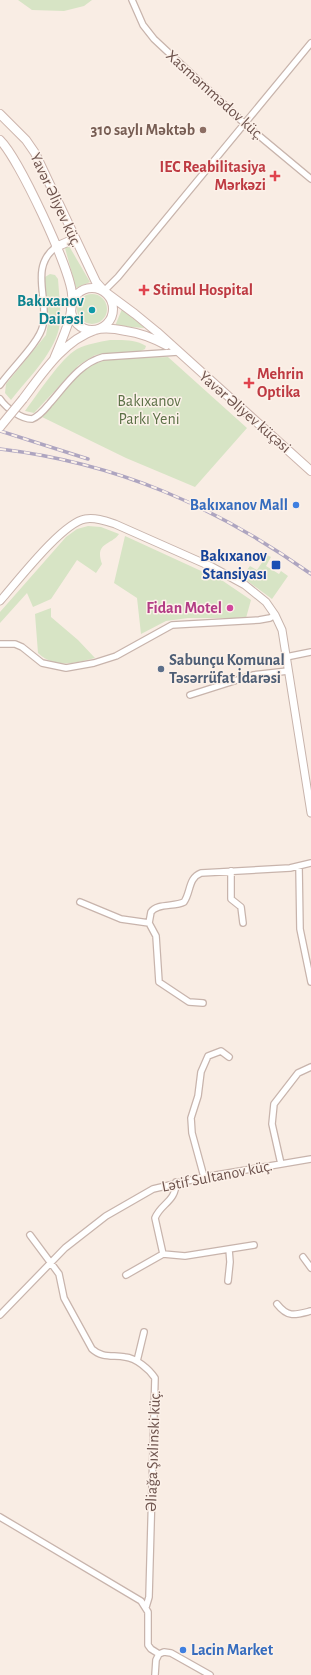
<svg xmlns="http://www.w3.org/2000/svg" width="311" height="1675" font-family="'Alegreya Sans',sans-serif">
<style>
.green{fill:#d7e4c5}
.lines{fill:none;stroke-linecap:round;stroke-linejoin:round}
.minor-casing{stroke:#c8b4ac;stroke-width:8}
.tertiary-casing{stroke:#c8b4ac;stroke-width:9}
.secondary-casing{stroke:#cdb5ad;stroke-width:10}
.minor{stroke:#fff;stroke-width:5.5}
.tertiary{stroke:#fff;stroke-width:7}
.secondary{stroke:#fff;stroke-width:8}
.rail-casing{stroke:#aea5c0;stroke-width:3.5}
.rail{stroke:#fcf1e9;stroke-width:2;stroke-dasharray:6;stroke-linecap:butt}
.secondary-bridge-casing{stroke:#cdb5ad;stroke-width:10;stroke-linecap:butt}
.secondary-bridge{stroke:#fff;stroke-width:8}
.education-dot{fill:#8d6e63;stroke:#fcf1e9;stroke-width:1.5}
.health-dot{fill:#e0444e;stroke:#fcf1e9;stroke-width:1.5}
.culture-dot{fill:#0f9aa8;stroke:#fcf1e9;stroke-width:1.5}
.shop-dot{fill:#3f7fe0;stroke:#fcf1e9;stroke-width:1.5}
.transit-dot{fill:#1a4fb4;stroke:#fcf1e9;stroke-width:1.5}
.hotel-dot{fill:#d1479c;stroke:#fcf1e9;stroke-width:1.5}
.service-dot{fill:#5c6f8a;stroke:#fcf1e9;stroke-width:1.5}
.labels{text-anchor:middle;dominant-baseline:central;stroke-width:3;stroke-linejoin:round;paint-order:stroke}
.street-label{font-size:16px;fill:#6d534d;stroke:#fcf1e9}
.education-label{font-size:16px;font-weight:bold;fill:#785e54;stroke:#fcf1e9;text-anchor:end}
.health-label{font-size:16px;font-weight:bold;fill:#be3a42;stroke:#fcf1e9;text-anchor:start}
.culture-label{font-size:16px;font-weight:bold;fill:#0d838f;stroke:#fcf1e9;text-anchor:end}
.park-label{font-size:16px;fill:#5c7147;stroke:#fcf1e9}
.shop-label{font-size:16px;font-weight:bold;fill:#366cbe;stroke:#fcf1e9;text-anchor:end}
.transit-label{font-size:16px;font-weight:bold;fill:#164399;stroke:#fcf1e9;text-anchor:end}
.hotel-label{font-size:16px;font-weight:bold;fill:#b23c85;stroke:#fcf1e9;text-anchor:end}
.service-label{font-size:16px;font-weight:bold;fill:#4e5e75;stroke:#fcf1e9;text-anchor:start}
</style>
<rect width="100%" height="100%" fill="#f9ede4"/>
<path class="green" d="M18 0H92L84 6 64 11 32 10Z
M69 246 90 282 76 288 65 248Z
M50 274 55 275 58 279C59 294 61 308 60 323 56 352 29 377 11 400L5 393 6 384 46 335 49 318 44 281 45 277Z
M77 309a15 15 0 1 1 30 0a15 15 0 1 1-30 0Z
M122 309 145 328 115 326Z
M110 340C122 340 135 339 146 346L145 349 141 351 95 355 79 365 34 413 25 411C38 394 60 359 77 349 87 344 99 342 110 340Z
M168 357 247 428 195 487 126 458 42 417C57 401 71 379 89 367 108 354 146 358 168 357Z
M88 526 101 527 119 534C112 545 94 542 102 564L96 573 77 560 51 599 33 607 27 593 0 623V612L66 537 77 529Z
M125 536 223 581 251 600 246 618H188L166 621 141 634 137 598 114 583Z
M267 555 271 557 266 566 279 574 281 571 288 576 272 599 242 577 250 566 257 570Z
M51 608V617L78 640 95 658C74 663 55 669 38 653L35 614Z"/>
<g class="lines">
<defs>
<path id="minor" d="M132 0 143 25 154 39 245 124 311 179
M104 291 118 277 311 43
M0 385C11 369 40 342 43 325 49 299 29 267 56 247
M0 399C6 408 21 419 32 419 40 416 45 409 50 403 65 386 80 363 103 357L178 352
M0 644H15L22 647 42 663 66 668 94 663 116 656 172 625 259 620 270 618 275 615
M286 657 311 652
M190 695 253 675 288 671
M299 867 300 929 311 982
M231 871V899L241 907 243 923
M80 902 121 919 149 923
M203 1003 189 1002 159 982 156 936 149 923 151 912C157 903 175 907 184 902 191 892 188 878 201 873L290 868 311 863
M281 1164 272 1124 274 1104 298 1073 311 1067
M204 1177 192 1133 191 1118 198 1096 201 1072 208 1056 221 1051 229 1057
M176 1182C176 1202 161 1203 155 1218L163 1254 185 1256 254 1245
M30 1235 59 1274 64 1298 92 1349C102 1358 112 1355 125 1357 136 1358 149 1369 155 1378L149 1597 146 1607
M303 1257 311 1268
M126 1275 163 1254
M228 1281 230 1262 229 1249
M277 1304C288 1318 295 1315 311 1311
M0 1315 65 1248 106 1216 153 1189 204 1177 311 1159
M137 1361 144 1332
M0 1517 141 1601 148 1612V1645L151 1649 159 1654
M155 1675 156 1660 159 1654 164 1652 171 1653 210 1675"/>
<path id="tertiary" d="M0 601C17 582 62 523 85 519 95 517 106 521 115 524L212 567 245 585 266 602 275 615 282 630 311 813"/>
<path id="secondary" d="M0 114 26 140 35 153 96 282 104 291 135 314 157 332 311 471
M0 140C19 159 70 268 72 294 74 316 62 339 54 359
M56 247 74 239
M71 309a21 21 0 1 1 42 0a21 21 0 1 1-42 0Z
M23 399C42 374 63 341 95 330 104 327 117 329 126 331 140 333 153 338 166 345"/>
</defs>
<use href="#minor" class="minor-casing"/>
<use href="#tertiary" class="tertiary-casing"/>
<use href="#secondary" class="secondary-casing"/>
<use href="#minor" class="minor"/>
<use href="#tertiary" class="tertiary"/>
<use href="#secondary" class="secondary"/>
<defs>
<path id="rail" d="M0 431 88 459
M0 449C117 463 215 506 311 574"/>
</defs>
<use href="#rail" class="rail-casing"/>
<use href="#rail" class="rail"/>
<defs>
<path id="secondary-bridge" d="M0 427 23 399"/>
</defs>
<use href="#secondary-bridge" class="secondary-bridge-casing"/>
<use href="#secondary-bridge" class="secondary-bridge"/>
</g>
<circle class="education-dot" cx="203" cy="130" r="4"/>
<g class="health-dot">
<path d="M273 170h4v4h4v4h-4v4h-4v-4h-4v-4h4z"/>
<path d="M142 284h4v4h4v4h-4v4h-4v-4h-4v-4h4z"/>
<path d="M247 377h4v4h4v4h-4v4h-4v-4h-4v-4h4z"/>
</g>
<circle class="culture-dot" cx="92" cy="310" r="4"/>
<g class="shop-dot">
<circle cx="296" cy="505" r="4"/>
<circle cx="183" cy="1650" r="4"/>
</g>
<rect class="transit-dot" x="271" y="560" width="10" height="10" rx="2"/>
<circle class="hotel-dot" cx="230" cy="608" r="4"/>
<circle class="service-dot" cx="161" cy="669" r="4"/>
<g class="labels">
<g class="street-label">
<text transform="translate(215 95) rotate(42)">Xasməmmədov küç.</text>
<text transform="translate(56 200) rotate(65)">Yavər Əliyev küç.</text>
<text transform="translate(245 412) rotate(41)">Yavər Əliyev küçəsi</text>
<text transform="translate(217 1176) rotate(-11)">Lətif Sultanov küç.</text>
<text transform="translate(153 1451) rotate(-88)">Əliağa Şıxlinski küç.</text>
</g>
<g class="education-label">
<text x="195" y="130">310 saylı Məktəb</text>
</g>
<g class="health-label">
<text x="266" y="167" text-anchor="end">IEC Reabilitasiya<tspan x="266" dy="18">Mərkəzi</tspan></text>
<text x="153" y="290">Stimul Hospital</text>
<text x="257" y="374">Mehrin<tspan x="257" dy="18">Optika</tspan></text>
</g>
<g class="culture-label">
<text x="84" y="301">Bakıxanov<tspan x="84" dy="18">Dairəsi</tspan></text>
</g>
<g class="park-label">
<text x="149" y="401">Bakıxanov<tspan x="149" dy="18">Parkı Yeni</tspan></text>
</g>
<g class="shop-label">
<text x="288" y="505">Bakıxanov Mall</text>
<text x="191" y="1650" text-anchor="start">Lacin Market</text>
</g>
<g class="transit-label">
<text x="267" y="556">Bakıxanov<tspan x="267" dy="18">Stansiyası</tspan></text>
</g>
<g class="hotel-label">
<text x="222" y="608">Fidan Motel</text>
</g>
<g class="service-label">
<text x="169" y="660">Sabunçu Komunal<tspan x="169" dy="18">Təsərrüfat İdarəsi</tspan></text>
</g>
</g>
</svg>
